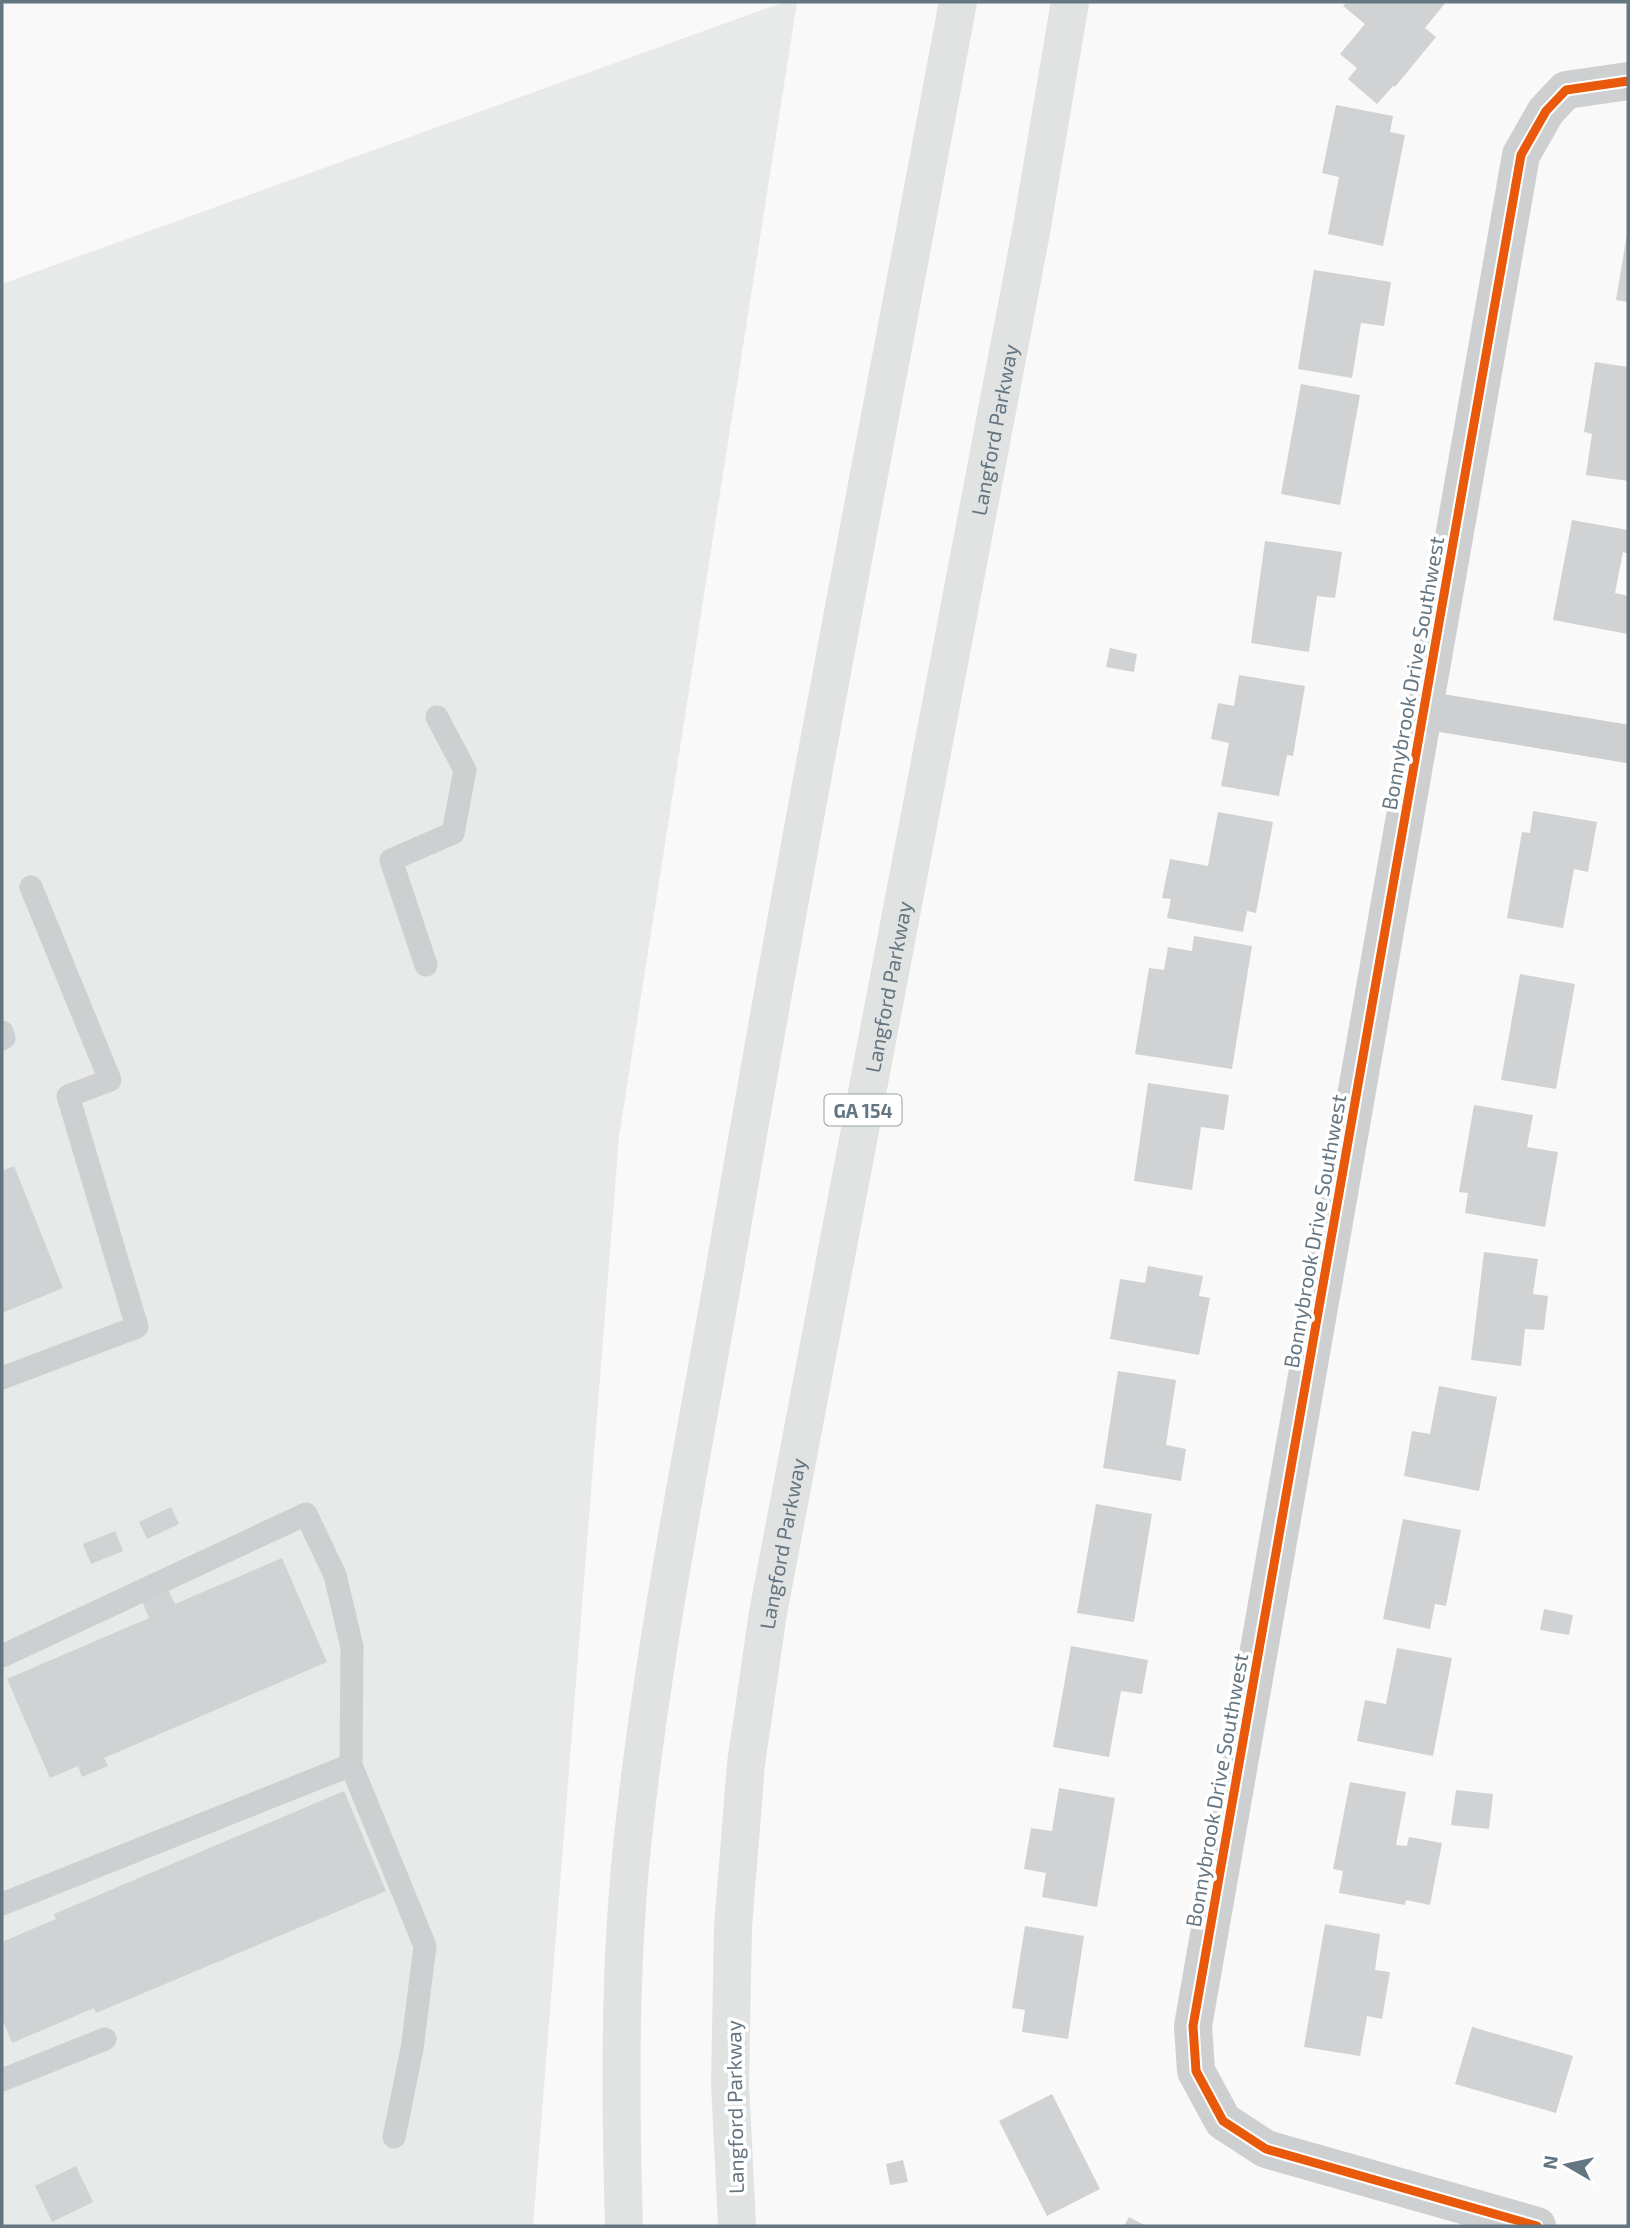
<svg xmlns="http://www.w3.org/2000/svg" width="1630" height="2228" font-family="'Exo 2',sans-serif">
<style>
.built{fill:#e8e9e9}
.building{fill:#d0d2d3}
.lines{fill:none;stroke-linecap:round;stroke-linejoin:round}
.service{stroke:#cecfd0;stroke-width:23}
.minor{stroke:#cecfd0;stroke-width:38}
.motorway{stroke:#e1e2e2;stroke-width:38}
.cycleway-casing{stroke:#fff;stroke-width:13}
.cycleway{stroke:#e8590c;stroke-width:9}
.labels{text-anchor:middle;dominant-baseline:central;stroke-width:7;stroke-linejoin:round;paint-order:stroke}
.shield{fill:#fff;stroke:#939fa8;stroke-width:2}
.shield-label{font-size:19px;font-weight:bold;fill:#657683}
.street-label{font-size:21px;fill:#657683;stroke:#fff}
</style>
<rect width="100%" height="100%" fill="#f9f9f9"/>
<path class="built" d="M784 2H797L619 1137 533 2226H2V284Z"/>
<path class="building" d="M1347 2H1446L1425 28 1436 37 1395 87 1393 86 1377 104 1348 79 1357 68 1340 54 1365 24 1343 6Z
M1336 105 1393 116 1390 132 1405 135 1383 246 1328 234 1339 177 1322 173Z
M1627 234H1628V302L1616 300Z
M1314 270 1391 282 1384 326 1361 323 1352 378 1298 369Z
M1595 362 1628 367V481L1586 475 1592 434 1584 432Z
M1301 384 1360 395 1340 505 1281 494Z
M1572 520 1628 530V554L1623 552 1615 593 1628 596V634L1553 620Z
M1265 541 1342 552 1335 598 1317 596 1309 652 1251 643Z
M1110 648 1137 654 1134 672 1106 667Z
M1239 675 1305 686 1293 756 1287 755 1279 796 1221 786 1229 743 1211 739 1218 703 1234 706Z
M1533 811 1597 822 1588 872 1574 869 1563 928 1507 918 1522 832 1530 833Z
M1218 812 1273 822 1256 913 1247 911 1243 932 1167 918 1171 899 1162 898 1170 859 1208 866Z
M1194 936 1252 946 1232 1069 1135 1054 1149 968 1164 970 1168 947 1192 951Z
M1520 974 1575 984 1556 1089 1501 1080Z
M1148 1083 1229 1095 1224 1130 1201 1127 1192 1190 1134 1181Z
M1474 1105 1533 1115 1527 1147 1558 1152 1545 1227 1465 1213 1468 1193 1459 1192Z
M14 1166 63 1288 2 1313V1171Z
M1484 1252 1538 1259 1533 1294 1548 1296 1544 1330 1525 1329 1521 1366 1471 1360Z
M1148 1266 1203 1276 1199 1296 1210 1298 1199 1355 1110 1339 1120 1279 1145 1283Z
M1118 1371 1176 1380 1166 1445 1186 1449 1181 1481 1103 1468Z
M1439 1386 1497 1397 1479 1491 1404 1476 1412 1431 1430 1434Z
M1096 1504 1152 1514 1134 1622 1077 1613Z
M171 1507 179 1524 147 1539 139 1522Z
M1403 1519 1461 1530 1446 1606 1435 1604 1430 1629 1383 1619Z
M115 1531 123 1551 91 1564 83 1544Z
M282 1558 327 1662 104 1758 108 1766 82 1777 78 1766 50 1778 7 1679 149 1618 141 1599 167 1587 175 1604Z
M1544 1609 1573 1615 1569 1635 1540 1630Z
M1071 1646 1148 1660 1142 1694 1121 1691 1109 1757 1053 1747Z
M1397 1648 1452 1658 1433 1756 1357 1741 1365 1700 1386 1704Z
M1350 1782 1406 1792 1396 1845 1407 1846 1409 1837 1442 1843 1430 1905 1406 1900 1405 1905 1339 1893 1343 1871 1333 1869Z
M1059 1788 1115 1798 1097 1907 1042 1897 1046 1873 1024 1869 1031 1828 1052 1831Z
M1456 1790 1493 1794 1489 1829 1451 1825Z
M344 1791 386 1891 96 2013 94 2008 12 2043 2 2019V1942L56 1919 54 1914Z
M1325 1924 1380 1934 1375 1970 1390 1972 1382 2019 1367 2016 1360 2056 1304 2047Z
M1025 1926 1084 1936 1068 2039 1022 2032 1025 2010 1012 2008Z
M1472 2027 1573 2056 1556 2113 1455 2084Z
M1052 2094 1100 2189 1047 2216 999 2121Z
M903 2160 908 2182 890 2185 886 2164Z
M76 2166 93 2202 52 2222 35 2186Z
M1129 2217 1146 2226H1124Z"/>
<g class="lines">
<path class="service" d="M426 965 391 860 453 833 465 770 437 717
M2 1032 4 1038 2 1039
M2 1378 137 1327 68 1096 110 1080 31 887
M2 1656 306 1514 335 1575 352 1647 351 1765
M2 1904 351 1765 425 1946 412 2049 394 2137
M2 2080 105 2039"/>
<path class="minor" d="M1423 710 1628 744
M1537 2226 1266 2149 1223 2121 1196 2071 1193 2026 1521 155 1546 111 1566 90 1628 81"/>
<g class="motorway">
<path d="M624 2226C620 2091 619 1954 635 1819 657 1624 697 1431 730 1238 801 825 881 414 958 2"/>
<path id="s1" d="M737 2226 730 2083 733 1927 746 1764 768 1613 1031 232 1070 2"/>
</g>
<defs>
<path id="cycleway" d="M1537 2226 1266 2149 1223 2121 1196 2071 1193 2026 1521 155 1546 111 1566 90 1628 81"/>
</defs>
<use href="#cycleway" class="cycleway-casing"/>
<use href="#cycleway" class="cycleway"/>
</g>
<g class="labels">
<rect class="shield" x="824.5" y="1094.5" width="77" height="31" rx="5"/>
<g class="shield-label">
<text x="863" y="1110">GA 154</text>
</g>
<g class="street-label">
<text stroke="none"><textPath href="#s1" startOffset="1820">Langford Parkway</textPath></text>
<text transform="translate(1412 673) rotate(-80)">Bonnybrook Drive Southwest</text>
<text stroke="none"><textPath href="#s1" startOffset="1253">Langford Parkway</textPath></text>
<text transform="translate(1314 1231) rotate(-80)">Bonnybrook Drive Southwest</text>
<text stroke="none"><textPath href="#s1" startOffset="686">Langford Parkway</textPath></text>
<text transform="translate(1216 1790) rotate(-80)">Bonnybrook Drive Southwest</text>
<text transform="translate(734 2107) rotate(-91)">Langford Parkway</text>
</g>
</g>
<rect width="1630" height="2228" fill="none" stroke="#657683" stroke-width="7"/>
<g transform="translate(1567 2165) rotate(279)" stroke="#ffffff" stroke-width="5" paint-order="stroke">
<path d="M0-5L12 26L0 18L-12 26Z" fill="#657683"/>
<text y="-10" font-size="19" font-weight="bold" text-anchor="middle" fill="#657683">N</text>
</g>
</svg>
